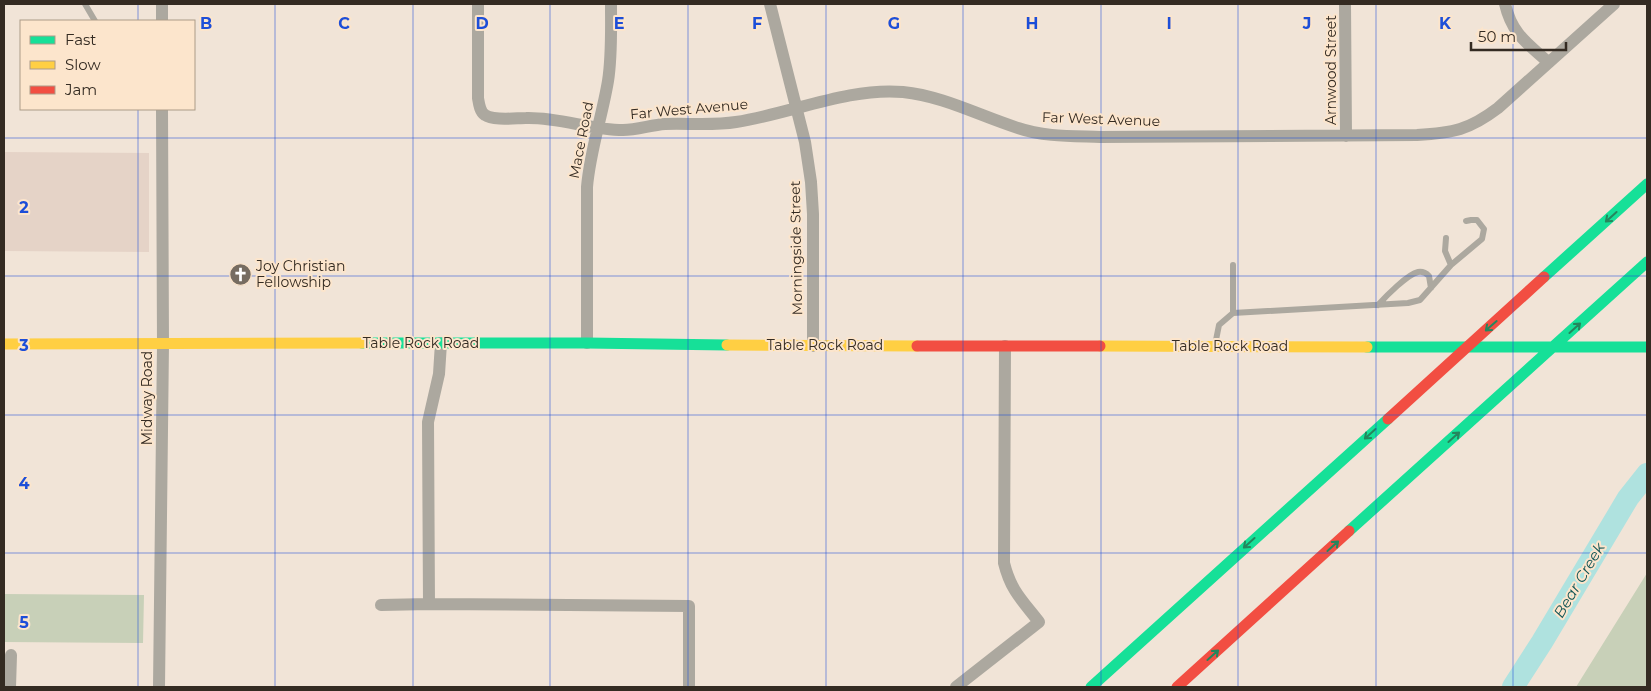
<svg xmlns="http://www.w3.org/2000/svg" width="1651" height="691" font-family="Montserrat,sans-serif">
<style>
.commercial{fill:#e5d3c7}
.green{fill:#c8d0b8}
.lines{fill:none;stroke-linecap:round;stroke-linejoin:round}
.river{stroke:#afe2df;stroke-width:22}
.lane{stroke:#aca89f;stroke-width:6}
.street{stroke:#aca89f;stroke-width:12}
.fast{stroke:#16e098;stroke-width:11}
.slow{stroke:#ffcf43;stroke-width:11}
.jam{stroke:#f24e42;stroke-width:11}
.oneway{stroke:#25865d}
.grid{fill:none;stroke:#1d4ed8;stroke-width:1;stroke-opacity:0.55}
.labels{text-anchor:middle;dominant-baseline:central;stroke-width:4;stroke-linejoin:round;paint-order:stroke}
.street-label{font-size:14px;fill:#342b22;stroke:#fce5cc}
.poi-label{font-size:14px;fill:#342b22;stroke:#fce5cc;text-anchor:start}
.water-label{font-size:15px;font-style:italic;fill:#115657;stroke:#fce5cc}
.grid-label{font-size:16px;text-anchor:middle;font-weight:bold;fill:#1d4ed8;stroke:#fce5cc;stroke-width:4;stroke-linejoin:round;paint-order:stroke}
</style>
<rect width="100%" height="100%" fill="#f1e4d7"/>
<path class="commercial" d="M4 152 149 153V252L4 251Z"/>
<path class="green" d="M1647 573V687H1576Z
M4 594 144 595 143 643 4 642Z"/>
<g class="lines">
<path class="river" d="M1513 687 1542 642 1628 498 1647 474"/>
<path class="lane" d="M85 4 95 21
M1446 238 1445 251 1451 265
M1378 305C1386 296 1408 274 1418 272 1423 271 1426 273 1429 276L1431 288
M1233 313V265
M1215 345 1219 325 1233 313 1408 303 1420 300 1451 265 1482 239 1484 229 1477 220H1471L1466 221"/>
<path class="street" d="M162 4V21
M478 4V98C479 104 480 112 485 115 493 121 516 118 526 118 559 117 591 130 623 130 637 130 651 125 665 124 689 123 712 126 736 122 790 114 848 87 903 92 943 96 980 116 1018 128 1044 137 1073 136 1100 137L1417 135C1453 133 1469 130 1498 108L1614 4
M770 4 805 142 811 182 813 214V346
M1345 4 1346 136
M1505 4C1512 34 1527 43 1548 62
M441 343 439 374 428 422 429 604 689 606V687
M587 343V187C590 151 602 117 608 81 612 56 611 29 611 4
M381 605 429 604
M10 687 11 655
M159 687 163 344 162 109
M956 687 1039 622C1022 600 1011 591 1004 563L1005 346"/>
<path class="fast" d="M1544 277 1647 184
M362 343H587L727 345
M1367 347H1647
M1349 531 1647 262
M1091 687 1388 419"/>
<path class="slow" d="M4 344 362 343
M727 345 917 346
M1100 346 1367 347"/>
<path class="jam" d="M917 346H1100
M1388 419 1544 277
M1177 687 1349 531"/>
</g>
<defs><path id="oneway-shaft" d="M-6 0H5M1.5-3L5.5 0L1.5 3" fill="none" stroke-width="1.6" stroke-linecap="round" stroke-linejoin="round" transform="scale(1.25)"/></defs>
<g class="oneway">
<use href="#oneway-shaft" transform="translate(1611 217) rotate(138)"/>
<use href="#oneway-shaft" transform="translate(1491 326) rotate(139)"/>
<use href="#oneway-shaft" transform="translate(1575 328) rotate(-42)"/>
<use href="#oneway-shaft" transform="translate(1370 434) rotate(138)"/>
<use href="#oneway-shaft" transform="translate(1454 437) rotate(-42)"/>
<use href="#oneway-shaft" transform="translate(1249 543) rotate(138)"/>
<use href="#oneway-shaft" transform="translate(1333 546) rotate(-42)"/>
<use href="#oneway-shaft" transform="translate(1213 655) rotate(-42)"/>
</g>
<path class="grid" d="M138 4V21M275 4V687M413 4V687M550 4V687M688 4V687M826 4V687M963 4V687M1101 4V687M1238 4V687M1376 4V687M1513 4V687M138 109V687M4 138H1647M4 276H1647M4 415H1647M4 553H1647"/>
<defs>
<symbol id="church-disc" viewBox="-11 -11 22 22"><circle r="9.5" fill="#766c61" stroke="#fce5cc"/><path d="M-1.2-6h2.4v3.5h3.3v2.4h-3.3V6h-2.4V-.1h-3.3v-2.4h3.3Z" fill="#fff"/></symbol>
</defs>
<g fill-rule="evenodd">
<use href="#church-disc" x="228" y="262" width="25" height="25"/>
</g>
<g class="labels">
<g class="street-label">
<text transform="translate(1331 70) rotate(-90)">Arnwood Street</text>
<text transform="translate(689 109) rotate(-5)">Far West Avenue</text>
<text transform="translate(1101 119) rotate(2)">Far West Avenue</text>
<text transform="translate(581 140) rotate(-79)">Mace Road</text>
<text transform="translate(796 248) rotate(-91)">Morningside Street</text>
<text x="421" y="343">Table Rock Road</text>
<text x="825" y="345">Table Rock Road</text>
<text x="1230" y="346">Table Rock Road</text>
<text transform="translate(147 398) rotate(-90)">Midway Road</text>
</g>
<g class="poi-label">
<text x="256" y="266">Joy Christian<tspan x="256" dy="16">Fellowship</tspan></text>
</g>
<g class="water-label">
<text transform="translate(1579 580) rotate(-59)">Bear Creek</text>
</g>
</g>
<g class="grid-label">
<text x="206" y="29">B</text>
<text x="344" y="29">C</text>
<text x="482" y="29">D</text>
<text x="619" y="29">E</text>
<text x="757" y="29">F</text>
<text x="894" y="29">G</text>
<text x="1032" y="29">H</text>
<text x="1169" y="29">I</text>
<text x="1307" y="29">J</text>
<text x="1445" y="29">K</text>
<text x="24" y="213">2</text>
<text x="24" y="351">3</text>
<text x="24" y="489">4</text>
<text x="24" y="628">5</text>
</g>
<rect width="1651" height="691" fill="none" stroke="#342b22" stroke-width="10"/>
<rect x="20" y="20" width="175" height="90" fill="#fce5cc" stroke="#ac9b88"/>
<rect x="30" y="36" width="25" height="8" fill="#16e098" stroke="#ac9b88"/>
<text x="65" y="45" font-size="15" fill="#342b22">Fast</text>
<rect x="30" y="61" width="25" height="8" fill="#ffcf43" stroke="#ac9b88"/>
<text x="65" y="70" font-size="15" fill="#342b22">Slow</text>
<rect x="30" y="86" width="25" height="8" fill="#f24e42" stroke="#ac9b88"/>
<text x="65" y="95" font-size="15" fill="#342b22">Jam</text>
<path d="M1471 42v8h95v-8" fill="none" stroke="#342b22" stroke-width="2.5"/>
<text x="1478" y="42" font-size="15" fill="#342b22" stroke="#fce5cc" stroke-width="4" paint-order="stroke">50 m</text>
</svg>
